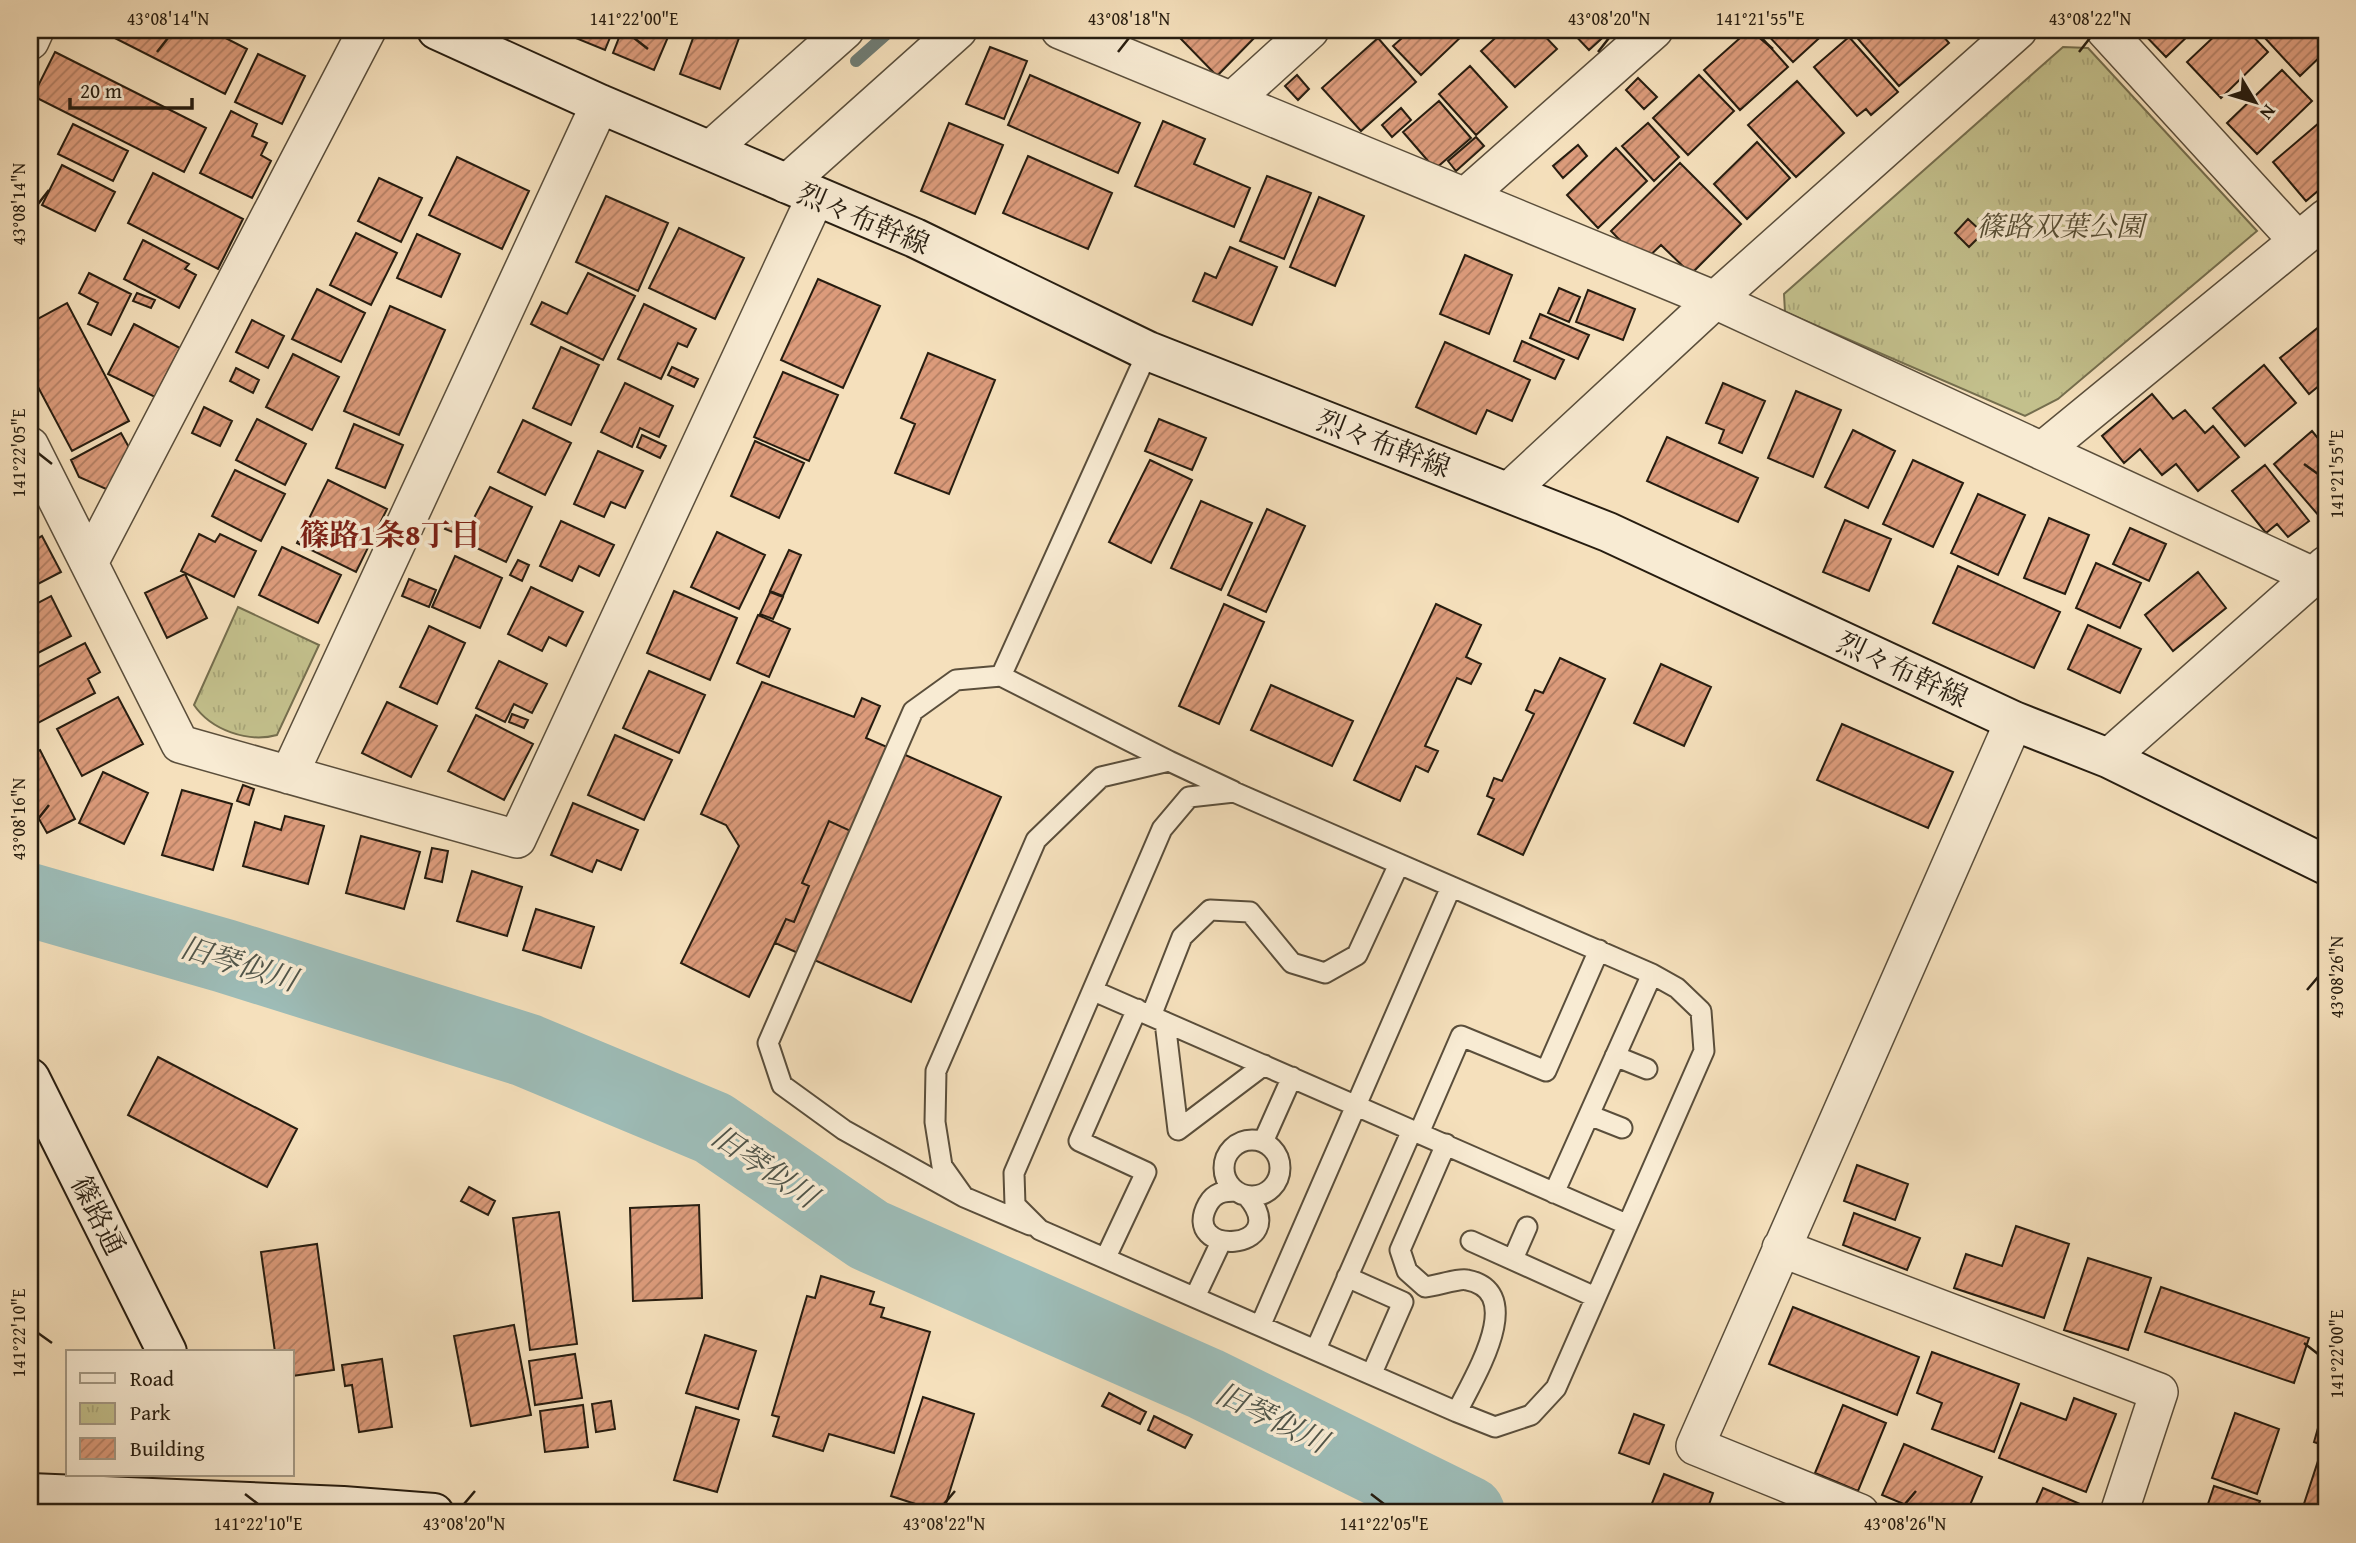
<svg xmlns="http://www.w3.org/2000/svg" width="2356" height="1543" font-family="'Gentium Book Plus','Noto Serif JP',serif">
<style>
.park{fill:url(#park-tufts);stroke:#756e4e;stroke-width:2}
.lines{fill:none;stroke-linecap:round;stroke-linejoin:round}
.stream{stroke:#6e7c74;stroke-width:12}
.river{stroke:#9dbcb7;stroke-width:74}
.building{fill:url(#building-hatch);stroke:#271d10;stroke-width:2}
.lane-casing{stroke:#5a4e3b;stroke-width:23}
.street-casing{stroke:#5a4e3b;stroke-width:40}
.secondary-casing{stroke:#271d10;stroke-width:42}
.lane{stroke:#f8ebd3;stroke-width:19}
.street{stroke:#f8ebd3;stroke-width:37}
.secondary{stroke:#f8ebd3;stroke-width:38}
.ticks{fill:none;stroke:#271d10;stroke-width:2.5}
.labels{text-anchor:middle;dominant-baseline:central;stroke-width:7;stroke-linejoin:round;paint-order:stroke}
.street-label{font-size:28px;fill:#271d10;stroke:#f8ebd3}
.park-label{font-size:28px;font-style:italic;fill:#564e35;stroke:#f8ebd3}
.neighbourhood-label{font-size:30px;font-weight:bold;fill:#7a1f14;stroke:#f8ebd3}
.water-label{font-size:30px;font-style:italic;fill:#50554a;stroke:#f8ebd3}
.neatline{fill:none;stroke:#271d10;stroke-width:2.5}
.ticks-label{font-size:18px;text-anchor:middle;fill:#271d10}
</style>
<defs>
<pattern id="park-tufts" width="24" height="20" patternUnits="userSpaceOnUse" patternTransform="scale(1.75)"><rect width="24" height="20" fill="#c3c08c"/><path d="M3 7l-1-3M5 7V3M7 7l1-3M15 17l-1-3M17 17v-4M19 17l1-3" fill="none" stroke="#a8a578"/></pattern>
<pattern id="building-hatch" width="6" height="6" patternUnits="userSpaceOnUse" patternTransform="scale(1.75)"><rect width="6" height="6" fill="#dc9b7b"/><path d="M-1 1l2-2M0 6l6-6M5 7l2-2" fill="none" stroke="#b27e63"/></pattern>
</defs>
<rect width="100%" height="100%" fill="#f5e0bc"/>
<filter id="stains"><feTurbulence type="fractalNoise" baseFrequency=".00286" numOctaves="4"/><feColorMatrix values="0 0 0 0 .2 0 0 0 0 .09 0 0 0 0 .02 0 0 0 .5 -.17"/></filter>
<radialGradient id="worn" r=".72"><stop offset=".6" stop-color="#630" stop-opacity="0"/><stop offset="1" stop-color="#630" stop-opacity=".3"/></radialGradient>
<path class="park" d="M2063 47 2088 48 2257 231 2058 399 2025 416 1785 312 1784 294Z
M238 607 319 645 277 735C248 743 211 730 194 705Z"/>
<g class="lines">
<path class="stream" d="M856 61 891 30"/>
<path class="river" d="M30 900 225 956 526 1050 713 1128 869 1235 1206 1384 1468 1513"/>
</g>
<path class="building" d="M99 30H210L247 49 225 94Z
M562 30H613L605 50 561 32Z
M622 30H671L654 70 613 53Z
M696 30H742L720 89 680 74Z
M1188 30H1262L1217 76 1180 38Z
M1411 30H1459L1463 35 1421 75 1393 46Z
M1504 30H1539L1557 49 1515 87 1481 51Z
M1570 30H1611L1589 50Z
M1749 30H1755L1788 67 1740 110 1704 70Z
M1763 30H1828L1793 62Z
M1855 30H1938L1949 43 1899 86 1852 32Z
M2140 30H2194L2166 57Z
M2221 30H2247L2268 52 2221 98 2187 62Z
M2271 30H2326V51L2300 76 2264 37Z
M1849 37 1898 92 1871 115 1866 109 1857 116 1814 67Z
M1378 38 1416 82 1361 131 1322 88Z
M990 47 1027 61 1004 119 966 104Z
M55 52 206 128 184 172 33 96Z
M258 54 305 76 282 124 235 102Z
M1470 66 1507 107 1476 135 1439 94Z
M2282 70 2312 101 2257 154 2227 123Z
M1030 75 1140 123 1118 173 1008 125Z
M1297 75 1309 89 1298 100 1285 86Z
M1699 75 1734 111 1688 155 1653 118Z
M1638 78 1657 97 1644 109 1626 90Z
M1797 81 1844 133 1796 177 1748 125Z
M1439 101 1471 138 1435 169 1403 132Z
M1401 108 1411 120 1392 137 1382 125Z
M231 111 257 124 252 136 267 143 261 155 271 161 252 198 200 173Z
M2326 117V184L2306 201 2273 162Z
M1163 121 1205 139 1194 164 1250 188 1234 227 1135 186Z
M949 123 1003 145 975 214 921 191Z
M1648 123 1679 157 1654 181 1622 146Z
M73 124 128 151 113 181 58 154Z
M1476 137 1484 146 1456 171 1448 161Z
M1757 142 1790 178 1747 219 1714 184Z
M1578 145 1587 156 1563 178 1553 166Z
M1616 148 1647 181 1598 228 1567 195Z
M1028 156 1112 193 1088 249 1003 213Z
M457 157 529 191 502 249 429 215Z
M1680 163 1741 224 1691 274 1661 245 1642 263 1611 231Z
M62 165 115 192 95 231 42 205Z
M153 173 243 219 218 269 128 223Z
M1267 176 1311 193 1284 259 1240 241Z
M379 178 422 198 401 242 358 221Z
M606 196 668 223 638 291 576 262Z
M1319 197 1364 216 1335 286 1290 267Z
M1968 219 1983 233 1969 247 1955 233Z
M679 228 744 258 715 319 649 288Z
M356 233 397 253 371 305 330 285Z
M417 234 460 254 441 297 397 278Z
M143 240 189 264 185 269 196 275 179 308 124 279Z
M1230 247 1277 267 1252 325 1193 301 1205 273 1216 278Z
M1465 255 1512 275 1489 334 1440 314Z
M89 273 131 294 111 335 88 324 98 303 79 293Z
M588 273 635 296 603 360 531 324 542 302 567 314Z
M818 279 880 306 843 388 781 360Z
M1559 288 1580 297 1569 322 1548 313Z
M317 289 365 313 341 362 292 339Z
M1588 290 1635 309 1623 340 1576 322Z
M137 293 155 300 151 308 133 301Z
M67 303 129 421 72 451 30 372V364L35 361 30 350V323Z
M644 304 696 329 687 347 678 343 661 379 618 359Z
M390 306 445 330 399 435 344 411Z
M1540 314 1589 335 1578 359 1530 338Z
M252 320 284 336 268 368 236 352Z
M2326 321V380L2309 394 2280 358Z
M134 324 180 348 155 397 108 374Z
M1522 341 1564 360 1555 379 1514 361Z
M1445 342 1530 380 1512 421 1487 410 1476 434 1416 407Z
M561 347 599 365 571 425 533 408Z
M928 353 995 380 949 494 895 473 915 424 901 418Z
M293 354 339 377 312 430 266 407Z
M2264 365 2296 403 2245 446 2213 408Z
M672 367 698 379 694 387 668 375Z
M236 368 259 380 253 393 230 381Z
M783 372 838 395 809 461 754 437Z
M625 383 673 406 659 437 640 428 632 447 601 432Z
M1723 383 1765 401 1742 453 1719 443 1724 430 1706 423Z
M1796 391 1841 410 1813 477 1768 458Z
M2152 394 2173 419 2185 410 2205 433 2213 426 2239 457 2198 491 2176 464 2162 475 2140 449 2124 463 2102 436Z
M204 407 232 421 220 446 192 433Z
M257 419 306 444 285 485 236 460Z
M1159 419 1206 438 1192 470 1145 451Z
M523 420 571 443 545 495 498 472Z
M354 424 403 445 385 488 336 468Z
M1853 430 1895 451 1868 508 1825 487Z
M2312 431 2326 448V524L2274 464Z
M121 433 131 451 117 483 106 489 79 477 71 460Z
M642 435 666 446 660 458 637 447Z
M1667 437 1758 478 1738 522 1647 481Z
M755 441 804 463 779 518 731 496Z
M598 451 643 471 625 508 611 502 604 517 574 504Z
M1150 460 1192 480 1151 563 1109 542Z
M1913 460 1963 483 1933 547 1883 524Z
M2265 465 2309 521 2288 537 2277 524 2266 533 2232 491Z
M235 470 285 494 261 541 212 516Z
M328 480 387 509 356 572 297 543Z
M490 487 532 507 506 562 462 541Z
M1978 494 2025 515 1998 575 1951 553Z
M1201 501 1252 523 1221 590 1171 568Z
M1267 509 1305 526 1266 612 1228 595Z
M2049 518 2089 535 2065 594 2024 578Z
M1845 520 1891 539 1869 591 1823 572Z
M449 521 461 526 458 534 445 529Z
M561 521 614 545 599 576 579 566 572 581 540 566Z
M2130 528 2166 544 2149 581 2113 564Z
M717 532 765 555 739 609 691 587Z
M199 534 215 542 220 534 256 551 234 597 181 571Z
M42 536 61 572 30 588V543Z
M282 547 341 575 318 623 259 595Z
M789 550 801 555 783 596 770 591Z
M455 556 502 578 480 628 432 607Z
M518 560 529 565 522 581 510 575Z
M2096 563 2141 583 2120 628 2076 608Z
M1958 566 2060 612 2034 668 1933 623Z
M2198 572 2226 608 2173 651 2145 615Z
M185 574 207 618 167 638 145 593Z
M409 579 436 590 429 607 402 596Z
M531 587 583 612 566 646 549 637 542 651 508 634Z
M674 591 737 618 710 680 647 653Z
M770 592 783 597 773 619 760 614Z
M51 596 71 636 30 657V607Z
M1224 604 1264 622 1219 724 1179 706Z
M1436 604 1481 625 1466 657 1481 664 1471 684 1457 678 1425 746 1438 751 1428 772 1416 766 1400 801 1354 780Z
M758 615 790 629 769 677 737 663Z
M2088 625 2141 649 2120 693 2068 669Z
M429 626 465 643 437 704 400 687Z
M85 643 100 672 88 679 95 693 38 723 30 708V671Z
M1560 658 1605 679 1523 855 1478 834 1494 799 1487 796 1494 778 1502 781 1534 714 1526 710 1535 690 1543 693Z
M499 661 547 684 532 713 514 704 505 722 476 708Z
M1661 664 1711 687 1684 746 1634 723Z
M649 671 705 695 679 753 623 728Z
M762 682 854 717 862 698 880 706 866 738 894 750 857 834 829 821 802 883 809 886 794 922 786 919 749 997 681 963 739 846 726 825 701 814Z
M1271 685 1353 721 1332 766 1251 730Z
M118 697 143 744 82 776 57 729Z
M387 702 437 726 411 777 362 753Z
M512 714 528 720 524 728 509 722Z
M476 715 533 744 504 800 448 771Z
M1842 724 1953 772 1928 828 1817 780Z
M615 735 672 760 644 820 588 795Z
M40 750 75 819 47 833 39 819 30 823V755Z
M894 750 1001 797 911 1002 775 943 786 919 794 922 809 886 802 883 829 821 857 834Z
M103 772 148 793 124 844 79 823Z
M243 785 254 789 249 805 237 801Z
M182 790 232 804 213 870 162 855Z
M573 803 638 830 621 870 597 860 592 872 551 855Z
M285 816 324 826 308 884 243 866 255 822 281 830Z
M361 836 420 852 404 909 346 893Z
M432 848 448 851 442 882 425 878Z
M472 871 522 887 507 936 457 921Z
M536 909 594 927 581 968 523 950Z
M158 1057 297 1129 267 1187 128 1115Z
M1857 1165 1908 1184 1895 1220 1844 1201Z
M469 1187 495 1201 488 1215 461 1201Z
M699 1205 702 1298 633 1301 630 1208Z
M559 1212 577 1344 530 1350 513 1218Z
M1854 1213 1920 1238 1907 1270 1843 1245Z
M2016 1226 2069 1244 2044 1318 1954 1288 1966 1254 2002 1266Z
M317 1244 334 1370 292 1376V1352H275L261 1252Z
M2088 1258 2151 1278 2128 1350 2064 1330Z
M821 1276 874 1292 870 1304 884 1308 881 1317 930 1332 894 1453 829 1434 823 1451 773 1436 779 1417 772 1415 807 1296 815 1298Z
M2161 1287 2309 1338 2294 1383 2145 1332Z
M1793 1307 1919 1357 1897 1415 1769 1364Z
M514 1325 531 1415 471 1426 454 1336Z
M705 1335 756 1351 738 1409 686 1393Z
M1932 1352 2019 1384 1994 1452 1932 1429 1942 1403 1917 1393Z
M575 1354 582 1398 535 1405 529 1361Z
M382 1359 392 1427 359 1432 352 1385 345 1386 342 1365Z
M1109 1393 1146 1412 1140 1424 1102 1406Z
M923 1397 974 1414 943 1513 891 1496Z
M2074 1398 2116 1414 2086 1492 1999 1458 2021 1403 2066 1420Z
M2326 1400V1446L2314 1442Z
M611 1401 615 1429 596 1432 592 1404Z
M583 1405 588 1447 545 1452 540 1411Z
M1843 1405 1886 1423 1858 1491 1815 1473Z
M696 1407 739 1420 717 1492 674 1480Z
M2235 1413 2279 1429 2257 1494 2212 1478Z
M1634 1414 1664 1425 1649 1464 1619 1453Z
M1154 1416 1192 1435 1185 1448 1148 1430Z
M1904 1444 1982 1477 1970 1505 1979 1509 1977 1513H1925L1882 1495Z
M2318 1461 2326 1463V1513H2301Z
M1664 1474 1713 1493 1706 1513H1648Z
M2214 1486 2260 1501 2255 1513H2205Z
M2043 1488 2087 1507 2084 1513H2032Z"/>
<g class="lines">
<defs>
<path id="lane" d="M1001 676 1148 351
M1234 792 1652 974 1677 988 1701 1011 1704 1051 1556 1388 1531 1415 1495 1427 1457 1412 1040 1230 1015 1205 1014 1173 1162 829 1189 797Z
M1094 991 1626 1224
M1151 1016 1182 937 1210 910 1250 912 1292 963 1325 973 1357 955 1399 864
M1165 1022 1178 1130 1264 1065
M1615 1056 1647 1069
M1589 1115 1622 1128
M1419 1133 1461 1036 1546 1071 1599 950
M1224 1168a28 28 0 1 1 56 0a28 28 0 1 1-56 0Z
M1263 1142 1292 1077
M1446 1144 1400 1250 1407 1271 1425 1287C1436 1286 1460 1278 1467 1280 1529 1292 1472 1380 1457 1412
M1236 1191C1223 1191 1214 1193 1208 1204 1178 1258 1295 1252 1247 1196
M1554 1193 1652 974
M964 1197 844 1130 782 1085 768 1043 913 711 956 680 1001 676 1169 761
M1030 1225 964 1197 942 1166 935 1122 936 1071 1036 840 1101 777 1169 761 1233 791
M1471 1241 1595 1297
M1106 1257 1146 1172 1079 1141 1137 1009
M1513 1259 1527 1227
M1347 1277 1403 1302 1372 1373
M1195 1297 1221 1242
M1261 1324 1451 887
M1316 1349 1412 1130"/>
<path id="street" d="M1060 30 1715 300 2313 576
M2105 30 2298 241
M30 41 35 30
M1232 101 1310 30
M710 150 845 30
M786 184 958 30
M1465 197 1654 30
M30 446 180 744 517 839 816 196
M2042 451 2326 218
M1509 491 1715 300 2018 30
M89 563 367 30
M2108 758 2326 565
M289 775 600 104
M1781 1248 2159 1392 2119 1513
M1860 1513 1695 1446 2014 721"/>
<path id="secondary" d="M437 30 600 104 915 238 1148 351 1608 532 2014 721 2108 758 2326 865
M30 1078 167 1352
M30 1493 343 1506 434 1513"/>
</defs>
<use href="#lane" class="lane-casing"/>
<use href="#street" class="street-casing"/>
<use href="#secondary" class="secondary-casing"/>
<use href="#lane" class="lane"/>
<use href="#street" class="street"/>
<use href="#secondary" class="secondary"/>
</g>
<path class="ticks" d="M634 38 648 49M1760 38 1773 49M157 52 168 38M1118 52 1129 38M1598 52 1609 38M2079 52 2090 38M38 204 49 190M38 453 52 464M2304 464 2318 474M38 819 49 805M2307 990 2318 977M38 1333 52 1343M2304 1343 2318 1354M245 1494 258 1504M1371 1494 1384 1504M464 1504 475 1491M944 1504 955 1491M1905 1504 1916 1491"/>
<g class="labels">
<g class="street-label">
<text transform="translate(864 218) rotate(23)">烈々布幹線</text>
<text transform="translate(1384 443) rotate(21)">烈々布幹線</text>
<text transform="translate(1903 669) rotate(25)">烈々布幹線</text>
<text transform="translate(99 1215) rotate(63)">篠路通</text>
</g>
<g class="park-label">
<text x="2060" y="225">篠路双葉公園</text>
</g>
<g class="neighbourhood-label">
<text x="390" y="534">篠路1条8丁目</text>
</g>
<g class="water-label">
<text transform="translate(239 963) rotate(17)">旧琴似川</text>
<text transform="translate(765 1166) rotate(34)">旧琴似川</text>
<text transform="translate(1272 1417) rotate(26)">旧琴似川</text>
</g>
</g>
<rect width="2356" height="1543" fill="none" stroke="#f5e0bc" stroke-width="77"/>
<rect x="66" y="1350" width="228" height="126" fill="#f8ebd3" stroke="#a49985" stroke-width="2"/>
<rect x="80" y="1373" width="35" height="10" fill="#f8ebd3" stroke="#a49985" stroke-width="2"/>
<text x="130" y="1386" font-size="21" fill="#271d10">Road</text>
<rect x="80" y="1403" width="35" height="21" fill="url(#park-tufts)" stroke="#a49985" stroke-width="2"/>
<text x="130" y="1420" font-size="21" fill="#271d10">Park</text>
<rect x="80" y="1438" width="35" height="21" fill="url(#building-hatch)" stroke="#a49985" stroke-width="2"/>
<text x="130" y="1456" font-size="21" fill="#271d10">Building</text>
<g transform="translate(2255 102) rotate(128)" stroke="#f8ebd3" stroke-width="5" paint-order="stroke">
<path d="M0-5L12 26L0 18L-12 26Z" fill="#271d10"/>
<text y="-10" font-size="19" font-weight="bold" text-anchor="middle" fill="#271d10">N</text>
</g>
<path d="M70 98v10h122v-10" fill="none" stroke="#271d10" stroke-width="3.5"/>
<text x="80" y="98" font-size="21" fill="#271d10" stroke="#f8ebd3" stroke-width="5" paint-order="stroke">20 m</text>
<rect x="38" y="38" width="2280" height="1466" class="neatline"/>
<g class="ticks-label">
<text x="168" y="25">43°08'14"N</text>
<text x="634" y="25">141°22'00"E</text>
<text x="1129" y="25">43°08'18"N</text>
<text x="1609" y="25">43°08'20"N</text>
<text x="1760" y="25">141°21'55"E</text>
<text x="2090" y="25">43°08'22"N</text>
<text transform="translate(19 204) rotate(-90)" y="6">43°08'14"N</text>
<text transform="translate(19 453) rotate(-90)" y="6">141°22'05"E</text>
<text transform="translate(2337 474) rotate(-90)" y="6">141°21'55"E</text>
<text transform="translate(19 819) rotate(-90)" y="6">43°08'16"N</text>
<text transform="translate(2337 977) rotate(-90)" y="6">43°08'26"N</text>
<text transform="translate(19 1333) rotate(-90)" y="6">141°22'10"E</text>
<text transform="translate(2337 1354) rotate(-90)" y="6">141°22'00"E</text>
<text x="258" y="1530">141°22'10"E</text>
<text x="464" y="1530">43°08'20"N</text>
<text x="944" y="1530">43°08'22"N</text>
<text x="1384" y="1530">141°22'05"E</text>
<text x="1905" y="1530">43°08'26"N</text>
</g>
<rect width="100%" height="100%" filter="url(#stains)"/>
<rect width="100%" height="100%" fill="url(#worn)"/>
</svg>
